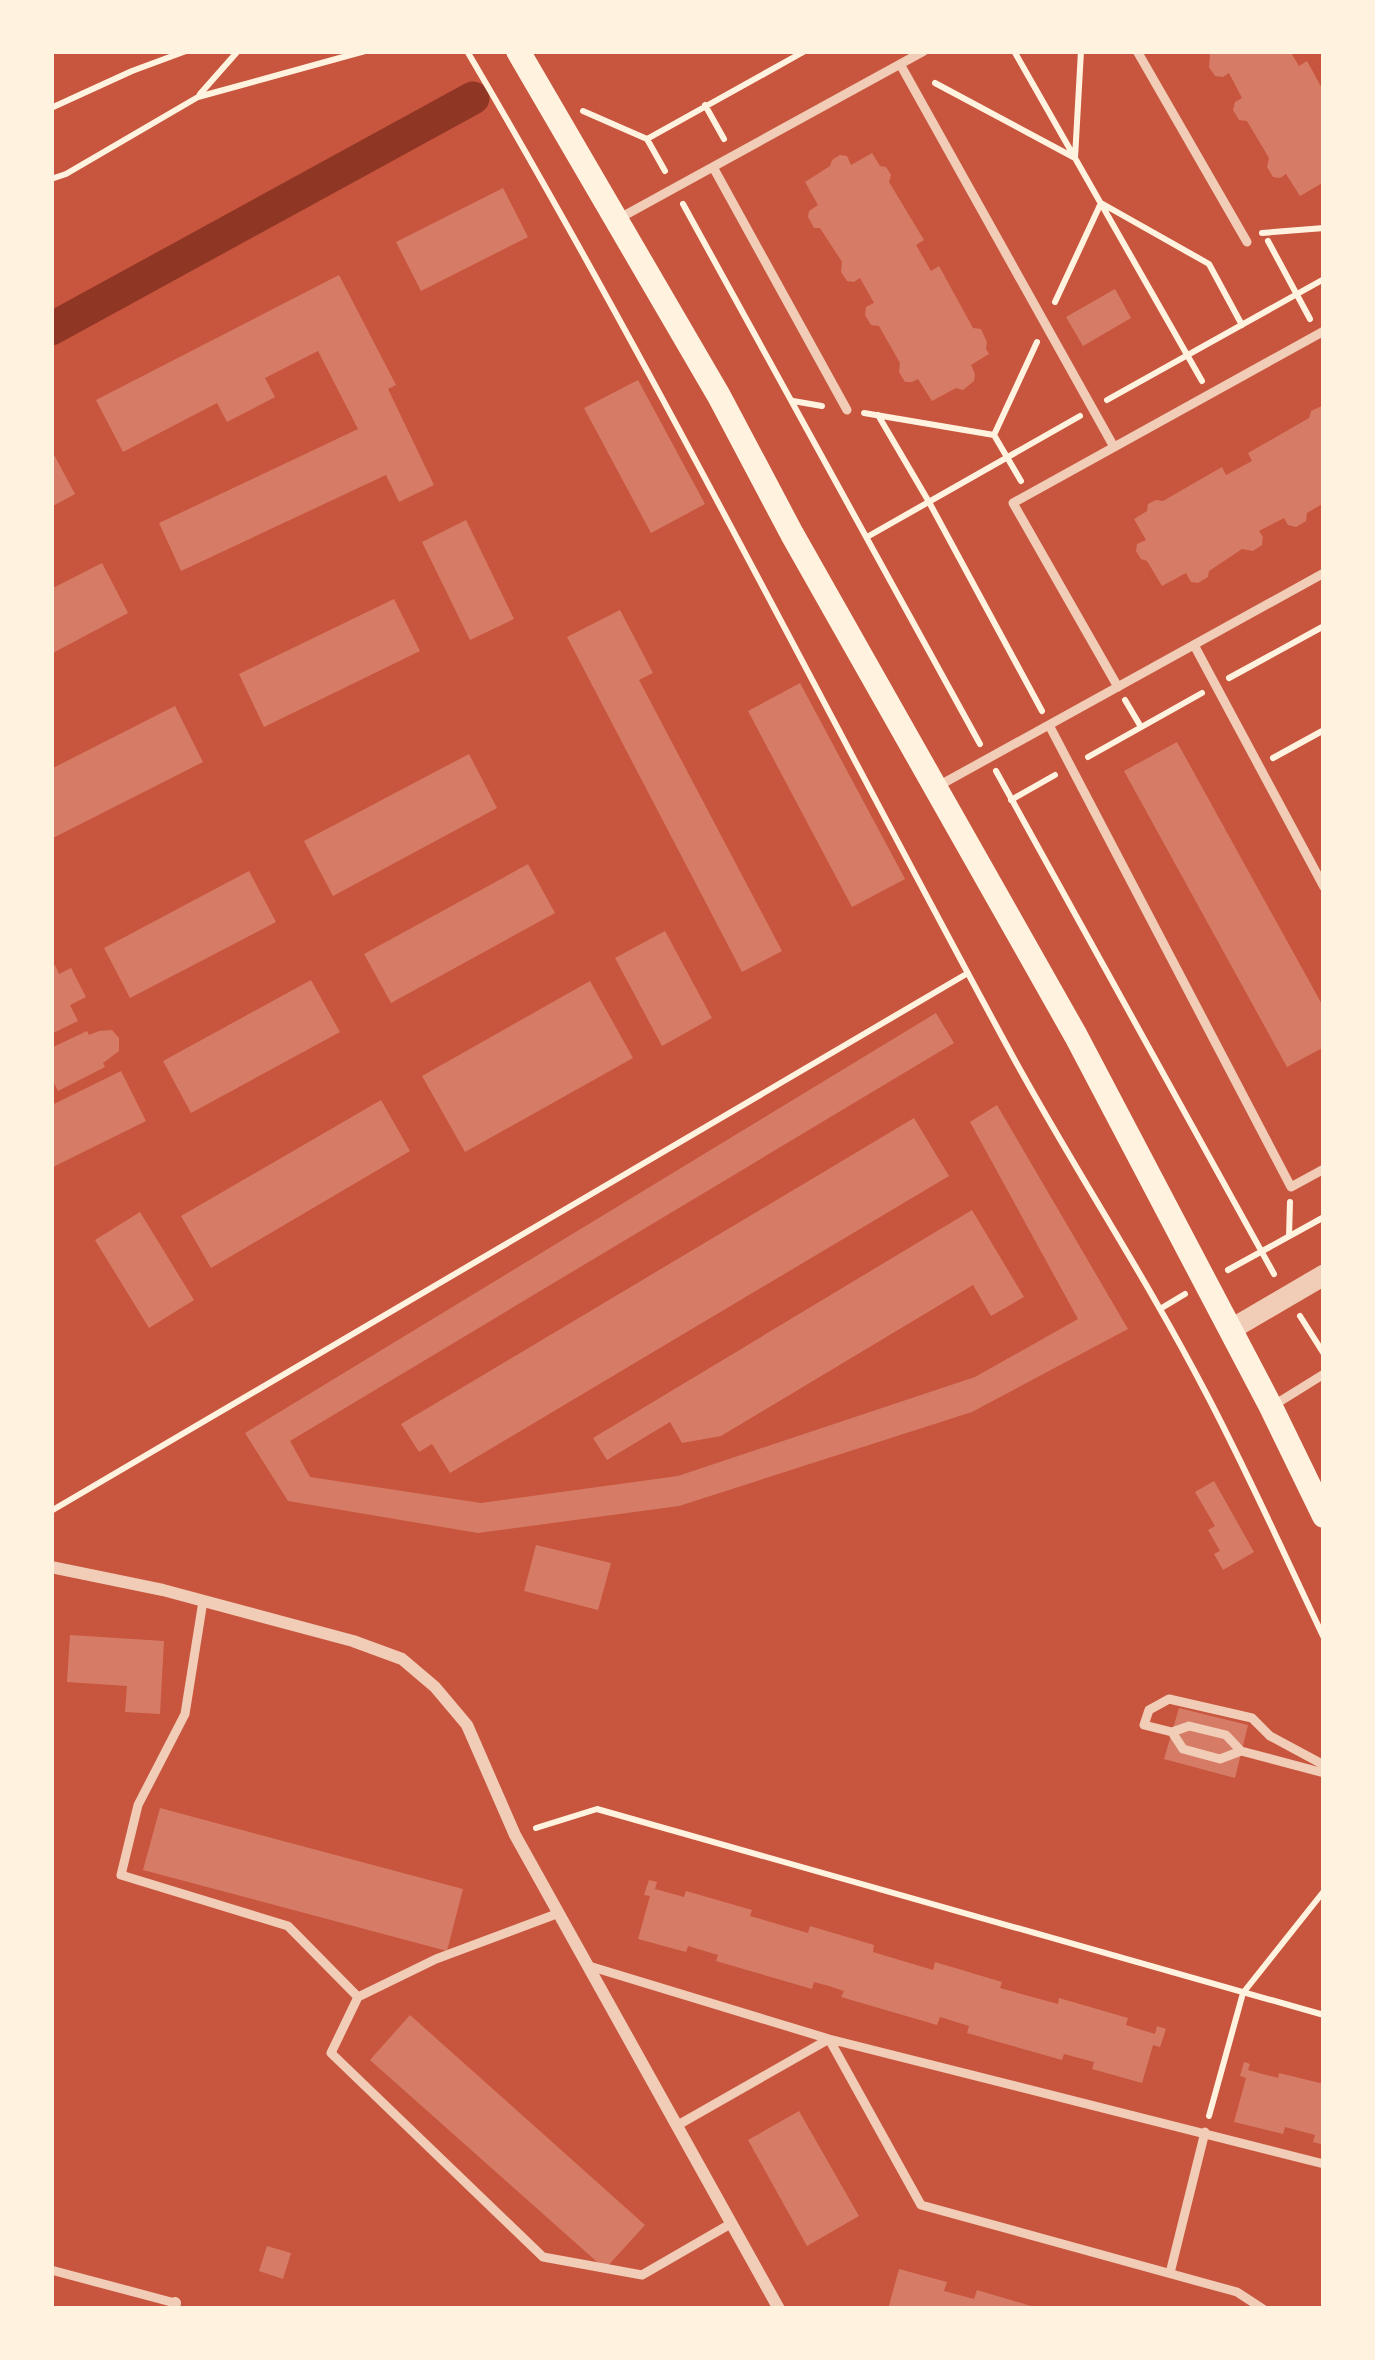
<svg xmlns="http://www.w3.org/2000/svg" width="1375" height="2360" font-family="Lato,sans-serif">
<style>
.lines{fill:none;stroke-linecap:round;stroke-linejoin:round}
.canal{stroke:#8f3625;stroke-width:33}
.building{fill:#d67c66}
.path{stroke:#fff3e0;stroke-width:6}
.service{stroke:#f1ccb7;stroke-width:9}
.minor{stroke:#f1ccb7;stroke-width:12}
.tertiary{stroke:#f1ccb7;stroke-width:21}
.secondary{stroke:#fff3e0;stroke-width:24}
</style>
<rect width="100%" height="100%" fill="#c8553d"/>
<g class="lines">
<path class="canal" d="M51 329 473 98"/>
</g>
<path class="building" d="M1208 51H1290L1299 66 1307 61 1324 92V182L1300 196 1286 174 1280 178 1273 177 1267 167 1269 158 1247 121 1239 120 1233 110 1235 102 1242 98 1229 73 1223 77 1215 76 1209 67 1210 56Z
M872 153 880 166 886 167 891 175 889 182 924 240 916 245 931 271 939 266 973 328 981 329 987 342 986 349 989 354 971 365 975 374 974 381 963 390 956 388 932 401 918 379 912 382H905L899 372 900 363 879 326 871 325 865 315 866 307 874 303 860 278 854 282 847 281 841 272 842 262 820 228H814L808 217 809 211 818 205 805 182 830 166 832 160 840 155 847 156 851 165Z
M503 188 528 237 421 291 396 242Z
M339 275 396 385 388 389 434 485 399 502 386 475 181 571 159 523 358 429 318 351 265 378 275 397 227 422 217 403 123 452 96 400Z
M1115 289 1131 318 1083 346 1066 317Z
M638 380 705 504 651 533 584 408Z
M1324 405V503L1307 513 1306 521 1296 527 1288 525 1284 518 1259 531 1263 537 1262 545 1253 551 1242 549 1209 571 1208 577 1198 583 1191 582 1186 573 1162 586 1147 561 1141 559 1136 551 1137 544 1146 540 1134 519 1147 511 1148 504 1156 500 1163 501 1222 467 1226 475 1252 461 1248 453 1309 418 1311 411Z
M51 449 75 494 51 507Z
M466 520 514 619 470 640 422 542Z
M102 563 128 613 51 654V589Z
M394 599 420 651 264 727 239 674Z
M620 610 653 673 639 680 782 951 742 972 567 637Z
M800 683 905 879 852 907 748 711Z
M175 706 203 762 51 839V769Z
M1177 742 1324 1008V1047L1287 1067 1124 771Z
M469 754 497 808 333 896 304 841Z
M528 864 555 913 391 1003 364 954Z
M249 871 276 922 130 998 104 948Z
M665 931 712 1018 662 1046 615 958Z
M55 965 59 974 71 968 86 997 70 1005 78 1021 51 1034V967Z
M311 980 340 1032 191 1113 163 1061Z
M590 981 633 1058 465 1152 422 1076Z
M936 1013 954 1043 290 1441 310 1477 481 1503 678 1476 975 1377 1078 1319 970 1122 997 1105 1128 1329 972 1412 679 1506 478 1533 288 1501 245 1433Z
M112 1030 119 1038V1051L103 1063 105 1067 58 1091 51 1077V1048L87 1031 89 1035 99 1031Z
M121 1071 146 1121 51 1168V1097L54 1104Z
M381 1100 410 1151 211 1268 181 1216Z
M914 1118 949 1176 450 1473 432 1444 419 1452 401 1424Z
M972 1210 1024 1297 991 1316 973 1285 721 1436 682 1443 670 1422 607 1460 593 1438Z
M140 1212 194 1300 149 1328 95 1240Z
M1214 1481 1254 1552 1223 1570 1214 1554 1220 1551 1208 1530 1215 1526 1195 1492Z
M536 1545 611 1563 598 1610 524 1591Z
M70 1635 164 1641 160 1714 125 1712 127 1686 67 1682Z
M1179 1708 1248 1725 1235 1778 1164 1759Z
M160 1808 463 1889 447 1951 143 1870Z
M649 1880 657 1882 655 1889 684 1897 686 1891 752 1910 750 1916 808 1933 810 1926 874 1945 873 1952 933 1970 935 1962 1002 1982 1000 1988 1058 2004 1059 1998 1128 2018 1126 2025 1155 2034 1157 2026 1166 2029 1160 2047 1153 2045 1142 2083 1092 2069 1094 2062 1064 2054 1062 2060 967 2033 969 2026 940 2017 937 2025 841 1997 844 1991 829 1986 814 1982 812 1989 716 1961 718 1955 688 1946 686 1952 638 1939 650 1896 644 1895Z
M410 2015 645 2225 605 2269 370 2060Z
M1244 2062 1250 2064 1248 2070 1278 2078 1279 2073 1324 2084V2145L1313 2142 1315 2135 1285 2127 1283 2134 1234 2122 1246 2078 1240 2076Z
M799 2111 859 2216 807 2246 748 2140Z
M267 2246 291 2253 283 2279 259 2271Z
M899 2269 947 2282 944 2291 974 2299 977 2290 1041 2309H888Z"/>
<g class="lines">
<path class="path" d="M467 51C660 379 830 720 1012 1055 1074 1169 1146 1277 1206 1393 1248 1473 1285 1556 1324 1638
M1014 51 1202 381
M935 83 1075 158 1081 51
M200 94 238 51
M705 105 724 139
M51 108 132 71 186 51
M583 111 647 139 665 171
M647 139 805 51
M51 179 66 174 198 97 365 51
M683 204 980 744
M1262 233 1324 228
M1268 241 1310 319
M1055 302 1101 203 1209 264 1242 325
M1107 400 1324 279
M793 401 822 406
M864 413 994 435 1021 481
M878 415 929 502 1042 711
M994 435 1037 342
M867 537 1080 416
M1229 678 1324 626
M1125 700 1141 727
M1088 757 1202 693
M1273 758 1324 730
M996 771 1274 1274
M1011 800 1055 775
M1289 1236 1290 1202
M1228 1270 1324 1217
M1160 1309 1185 1294
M1300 1316 1324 1354
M51 1511 968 973
M536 1828 597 1809 1324 2015
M1209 2116 1243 1993 1324 1891"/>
<path class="service" d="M1137 51 1247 242
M900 64 1114 447
M713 167 847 410
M618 219 924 51
M1194 645 1324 887
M1118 687 1013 503 1324 331
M1049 725 1291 1187 1324 1169
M940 785 1324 573
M1271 1407 1324 1374
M203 1601 185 1714 138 1805 121 1875 288 1926 358 1997
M1172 1732 1183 1749 1220 1759 1241 1751
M1324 1765 1270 1736 1252 1718 1169 1699 1149 1710 1144 1725 1172 1732 1189 1726 1226 1735 1241 1751 1324 1773
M559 1913 436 1959 358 1997 331 2053 543 2257 642 2275 732 2223
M589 1966 829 2039 1324 2164
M678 2125 829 2039 921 2205 1237 2292 1263 2309
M51 2270 175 2303
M1170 2273 1205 2132"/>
<path class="minor" d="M51 1567 163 1590 353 1641 402 1659 435 1687 467 1725 515 1835 779 2309
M173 2309 175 2303"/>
<path class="tertiary" d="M1230 1330 1324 1275"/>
<path class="secondary" d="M518 51 719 396 792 534 1076 1036 1271 1407 1324 1516"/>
</g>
<rect width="1375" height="2360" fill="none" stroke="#fff3e0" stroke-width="108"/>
</svg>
